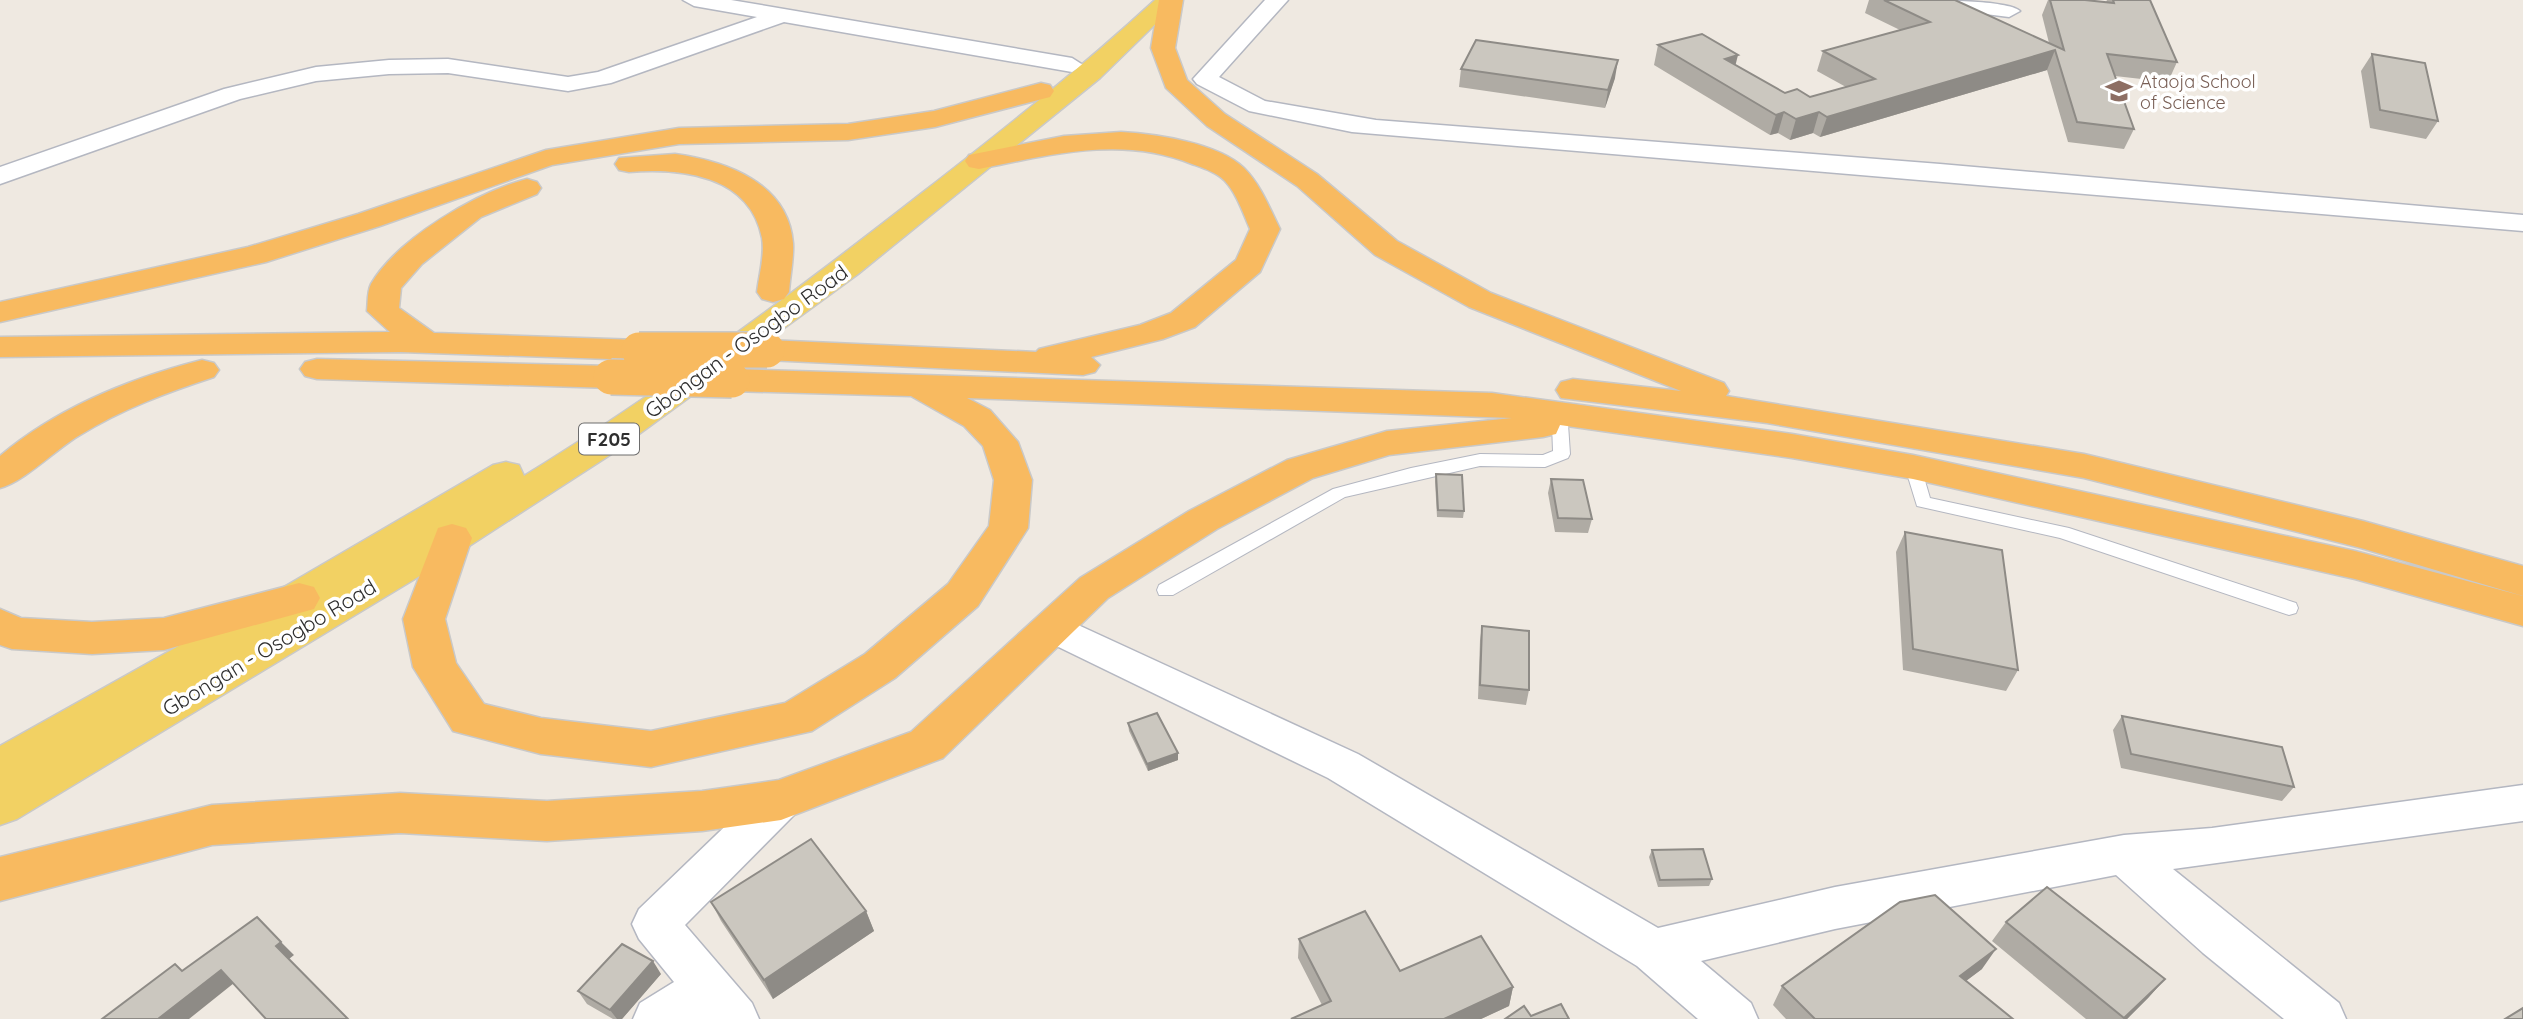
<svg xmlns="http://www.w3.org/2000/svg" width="2523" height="1019" font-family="Quicksand,sans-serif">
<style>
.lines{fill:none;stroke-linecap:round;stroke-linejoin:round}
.service-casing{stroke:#b4b7c1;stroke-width:2}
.minor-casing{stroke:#b4b7c1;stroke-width:3}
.primary-casing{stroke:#c9c9c9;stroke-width:3}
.trunk-casing{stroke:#c9c9c9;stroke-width:3}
.service{fill:#fff;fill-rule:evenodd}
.minor{fill:#fff;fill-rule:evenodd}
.primary{fill:#f2d163;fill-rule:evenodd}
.trunk{fill:#f8ba60;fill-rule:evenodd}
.trunk-bridge-casing{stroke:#c9c9c9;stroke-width:38;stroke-linecap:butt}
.trunk-bridge{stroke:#f8ba60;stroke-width:35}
.wall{fill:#afaba4}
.shaded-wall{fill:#8e8b86}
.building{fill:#cbc7bf;stroke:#8e8b86;stroke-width:2}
.labels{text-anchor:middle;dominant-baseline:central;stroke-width:7;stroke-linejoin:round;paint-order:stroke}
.far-education-label{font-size:18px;fill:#785e54;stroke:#fff;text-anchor:start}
.shield{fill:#fff;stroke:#6d6d6d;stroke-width:2}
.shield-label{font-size:19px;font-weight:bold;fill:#2e2e2e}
.street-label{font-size:21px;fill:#2e2e2e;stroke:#fff}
</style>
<rect width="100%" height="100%" fill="#efe9e1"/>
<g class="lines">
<defs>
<path id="service" d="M1560 419 1568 424 1570 454 1568 458 1545 467 1480 466 1345 497 1173 595H1159L1157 590 1159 585 1333 489 1411 468 1480 454 1543 455 1553 451 1552 424Z
M1913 461 1921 467 1930 498 2069 528 2296 603 2298 608 2296 613 2289 615 2060 538 1917 506 1905 467Z"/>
<path id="minor" d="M683 0H731L1072 58 1083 65 1072 72 784 22 611 83 568 91 448 73 389 74 316 81 240 99 0 184V167L224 89 316 67 389 60 448 59 568 77 598 72 757 17 694 6Z
M1265 0H1288L1219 77 1265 101 1376 120 1940 164 2523 215V231L1352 132 1249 111 1197 84 1193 79Z
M1912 0C1933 0 2008 0 2020 11L2009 17 1923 6Z
M1052 613 1358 754 1658 928 1835 887 2124 835 2212 828 2523 785V821L2173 869 2339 1003 2346 1019H2284L2203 953 2116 875 1835 929 1701 961 1751 1003 1758 1019H1698L1637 966 1328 778 1038 637 1033 627 1038 617Z
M781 782 796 787 802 800 796 813 685 925 752 1003 759 1019H633L640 1003 674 982 639 939 632 924 639 909 766 787Z"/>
<path id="primary" d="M1155 0H1180L1100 78 858 274 613 453 466 548 17 819 0 825V746L284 587 493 465 506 462 519 465 524 476C662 391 794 293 922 193 1002 131 1080 69 1155 0Z"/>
<path id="trunk" d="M1159 0H1183L1175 48 1187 80 1225 114 1317 174 1397 241 1491 293 1724 383 1729 391 1726 396 2084 454 2363 521 2523 566V596L2361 548 2084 478 1767 423 1561 398 1556 390 1561 382 1573 379 1681 391 1469 307 1375 255 1297 186 1207 126 1166 88 1151 48Z
M1041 83 1050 85 1054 91 1050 97 935 127 848 140 679 144 552 165 380 226 266 262 0 322V302L248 247 358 214 546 150 679 128 848 124 934 111Z
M1121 132C1157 134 1218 143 1244 168 1261 185 1270 209 1280 229L1260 272 1195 327 1163 339 1091 357 1100 365 1095 372 1083 375 767 360 755 357 750 350 755 343 767 340 1036 352 1039 349 1140 325 1171 313 1236 260 1250 229C1243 213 1237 194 1225 181 1216 172 1203 168 1192 164 1122 135 1049 155 979 169L969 167 965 161 969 155 1064 136Z
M675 154C725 161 788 182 793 243 794 259 790 276 789 292L784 299 773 302 762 299 757 292C759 275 765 255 762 238 750 175 681 168 629 172L619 170 615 164 619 158Z
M527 179 537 182 541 188 537 194 481 217 422 264 401 288 399 308 434 333 639 340 651 343 656 350 651 357 639 360 401 352 0 357V337L390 332 367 311C368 303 367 292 371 284 397 239 477 192 527 179Z
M317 359 611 366 623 370 628 377 623 384 611 388 317 379 305 376 300 369 305 362Z
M202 360 214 363 219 370 214 377C168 392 122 409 80 435 56 449 24 482 0 488V456C57 408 131 378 202 360Z
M732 369 1492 393 1792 434 1913 455 2355 551 2523 596V626L2355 579 1913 479 1792 458 1560 425 1556 434 1543 437 1389 455 1313 478 1217 529 1108 598 943 758 781 820 702 831 547 841 400 833 212 845 0 901V857L212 805 400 793 547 801 702 791 779 780 911 732 1080 578 1189 511 1287 460 1387 431 1512 418 967 398 990 410 1018 442 1032 480 1028 528 978 606 895 678 812 731 651 767 541 754 453 731 413 667 403 619 438 528 452 524 466 528 472 538 445 619 456 663 484 704 541 718 651 731 785 703 865 654 948 584 989 526 994 480 983 446 964 426 911 396 732 391 720 388 715 380 720 372Z
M299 583 314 587 320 598 314 609 164 650 92 654 12 649 0 645V609L21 618 92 622 164 618Z"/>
</defs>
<use href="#service" class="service-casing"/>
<use href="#minor" class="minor-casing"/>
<use href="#primary" class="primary-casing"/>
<use href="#trunk" class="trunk-casing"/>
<use href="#service" class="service"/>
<use href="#minor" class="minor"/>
<use href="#primary" class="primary"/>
<use href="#trunk" class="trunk"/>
<defs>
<path id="trunk-bridge" d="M639 350H767
M611 377 732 380"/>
</defs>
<use href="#trunk-bridge" class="trunk-bridge-casing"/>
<use href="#trunk-bridge" class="trunk-bridge"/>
</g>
<path class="wall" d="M1869 0H1955L2049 43 2042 15 2048 0H2085L2106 2 2107 0H2150L2177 62 2168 82 2115 76 2134 129 2124 149 2068 142 2047 70 1820 137 1813 133 1790 140 1778 133 1770 135 1654 65 1658 45 1736 65 1785 93 1810 97 1846 87 1817 71 1823 51 1900 30 1865 13Z
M2372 54 2438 121 2426 139 2370 128 2361 71Z
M1461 69 1615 78 1605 108 1459 87Z
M1436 474 1464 511 1463 518 1437 517 1435 481Z
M1551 479 1592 519 1588 533 1555 532 1548 493Z
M1905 532 2018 670 2006 691 1903 670 1896 552Z
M1482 626 1529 690 1526 705 1478 699 1480 640Z
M2122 716 2294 787 2282 801 2121 768 2113 730Z
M1128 723 1178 760 1148 771 1129 731Z
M1652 850 1712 879 1709 886 1658 887 1649 857Z
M711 902 866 911 874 931 773 999 721 921Z
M2006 922 2165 979 2148 998 2127 1019H2086L1992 941Z
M1299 939 1400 971 1513 987 1509 1006 1481 1019H1291L1322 1005 1298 958Z
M1982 969 1966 981 2013 1019H1786L1773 1005 1782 986Z
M661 974 622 1019H613L587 1004 578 991Z"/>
<path class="shaded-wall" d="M2055 50 2047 70 1820 137 1827 117Z
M1738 55 1733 75 1725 59Z
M1618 60 1615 78 1605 108 1608 90Z
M1784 112 1778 133 1770 135 1776 115Z
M1819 112 1813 133 1790 140 1796 119Z
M1178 753V760L1148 771 1147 764Z
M866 911 874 931 773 999 764 980Z
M281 942 294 955 289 959 276 946Z
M1996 949 1982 969 1947 995 1960 976Z
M653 961 661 974 622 1019H617L610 1010Z
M221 970 234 983 189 1019H158Z
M2165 979 2148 998 2127 1019H2124Z
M1513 987 1509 1006 1481 1019H1444Z"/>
<path class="building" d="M1884 0H1955L2064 50 2050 0H2085L2114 3 2113 0H2150L2177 62 2107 54 2134 129 2077 122 2055 50 1827 117 1819 112 1796 119 1784 112 1776 115 1658 45 1702 34 1738 55 1725 59 1785 93 1797 89 1810 97 1875 79 1823 51 1930 22Z
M1476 40 1618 60 1608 90 1461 69Z
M2372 54 2425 63 2438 121 2380 110Z
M1436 474 1462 475 1464 511 1438 510Z
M1551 479 1583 480 1592 519 1558 518Z
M1905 532 2002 550 2018 670 1913 649Z
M1482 626 1529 631V690L1480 685Z
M1157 713 1178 753 1147 764 1128 723Z
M2122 716 2282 747 2294 787 2131 754Z
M811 839 866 911 764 980 711 902Z
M1703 849 1712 879 1660 880 1652 850Z
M2047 887 2165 979 2124 1018 2006 922Z
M1935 895 1996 949 1960 976 2013 1019H1815L1782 986 1900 902Z
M1365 911 1400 971 1481 936 1513 987 1444 1019H1291L1331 1001 1299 939Z
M257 917 281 942 276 946 348 1019H266L221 970 158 1019H102L175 964 182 971Z
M622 944 653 961 610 1010 578 991Z
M1561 1004 1569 1019H1505L1524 1006 1531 1016Z
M2523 1008V1019H2505Z"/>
<defs>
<symbol id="school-bare" viewBox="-9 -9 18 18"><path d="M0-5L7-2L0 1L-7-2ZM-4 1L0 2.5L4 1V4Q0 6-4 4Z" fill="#8d6e63" stroke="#fff" stroke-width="2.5" paint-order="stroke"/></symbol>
</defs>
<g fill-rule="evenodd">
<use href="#school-bare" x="2100" y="72" width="38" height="38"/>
</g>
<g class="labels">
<g class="far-education-label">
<text x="2140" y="81">Ataoja School<tspan x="2140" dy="21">of Science</tspan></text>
</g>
<rect class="shield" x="579" y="423.5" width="60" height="31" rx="5"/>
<g class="shield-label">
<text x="609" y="439">F205</text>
</g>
<g class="street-label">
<text transform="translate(746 341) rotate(-36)">Gbongan - Osogbo Road</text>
<text transform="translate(269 647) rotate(-31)">Gbongan - Osogbo Road</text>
</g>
</g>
</svg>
